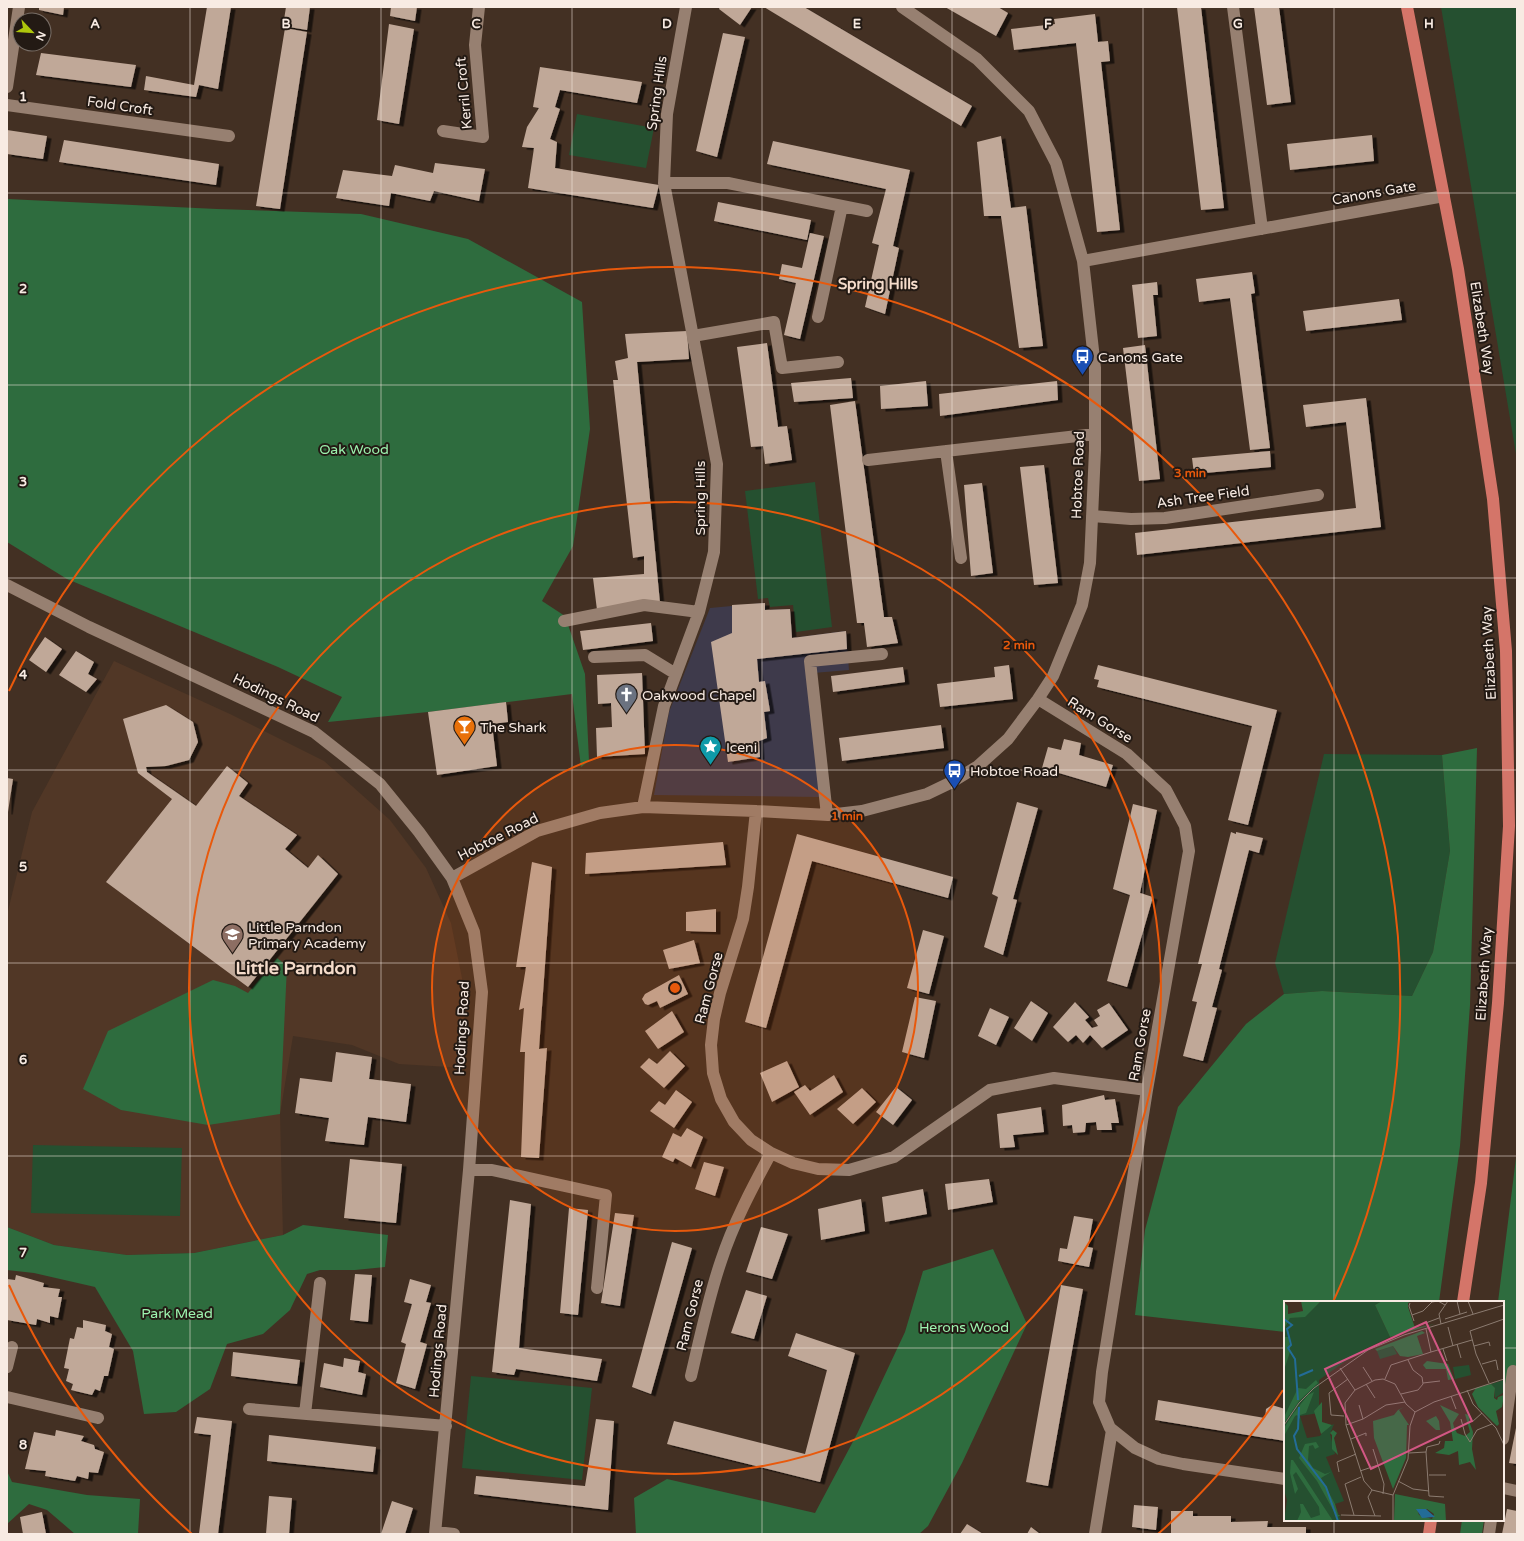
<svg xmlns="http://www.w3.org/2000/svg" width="1524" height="1541" font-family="'Varela Round',sans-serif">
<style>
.commercial{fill:#3e3a4b}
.built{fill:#513726}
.green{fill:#255030}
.forest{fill:#2e6c3e}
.building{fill:#c0a898;filter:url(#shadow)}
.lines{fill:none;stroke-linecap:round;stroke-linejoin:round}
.minor{stroke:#978071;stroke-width:12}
.major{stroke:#d47569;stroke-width:12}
.grid{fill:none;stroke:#f8ebe3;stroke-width:1;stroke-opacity:0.55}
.ring{fill:none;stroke:#e8590c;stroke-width:2}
.labels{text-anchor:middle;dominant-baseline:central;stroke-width:4;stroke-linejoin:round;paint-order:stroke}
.street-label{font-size:14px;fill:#f8ebe3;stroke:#231a14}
.poi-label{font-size:14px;fill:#f8ebe3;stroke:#231a14;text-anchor:start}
.park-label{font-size:14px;fill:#9df4af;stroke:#231a14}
.neighbourhood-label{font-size:15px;font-weight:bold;fill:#f5dccb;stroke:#231a14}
.district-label{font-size:18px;font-weight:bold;fill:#f5dccb;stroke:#231a14}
.inset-river{fill:none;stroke:#236c97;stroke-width:2}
.inset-road{fill:none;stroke:#8b7b70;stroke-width:1}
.view{fill:#d25784;fill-opacity:0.15;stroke:#d25784;stroke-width:2}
.inset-edge{fill:none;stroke:#f8ebe3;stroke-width:2}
.grid-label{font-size:13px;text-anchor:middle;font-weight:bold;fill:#f8ebe3;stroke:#231a14;stroke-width:4;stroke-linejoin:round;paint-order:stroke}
.centre{fill:#e8590c;stroke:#231a14;stroke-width:2}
.ring-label{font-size:12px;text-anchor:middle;font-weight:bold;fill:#e8590c;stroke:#231a14;stroke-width:4;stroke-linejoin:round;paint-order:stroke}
</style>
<defs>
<filter id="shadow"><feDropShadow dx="4.5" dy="2.5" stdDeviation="0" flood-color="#0009"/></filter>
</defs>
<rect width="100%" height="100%" fill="#433023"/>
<path class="commercial" d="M765 603 766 610 790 609 792 638 846 631 849 670 813 673 822 797 654 795 669 712 710 608Z"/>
<path class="built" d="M114 661 230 714 324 761 390 820 426 868 451 923 464 988 466 1068 399 1064 352 1045 293 1036 280 1114 283 1235 194 1253 127 1255 54 1245 7 1227V915L32 812Z"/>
<path class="green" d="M1441 7H1517V460Z
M577 114 654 128 646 168 569 155Z
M815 482 832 627 796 632 793 605 770 607 768 598 758 599 745 491Z
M1324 754 1442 755 1450 851 1433 952 1412 996 1322 991 1284 994 1275 963Z
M33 1145 182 1148 180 1216 31 1213Z
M471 1376 592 1388 582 1480 462 1468Z"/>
<path class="forest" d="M7 199 217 209 361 214 468 239 582 302 590 429 573 546 542 601 565 616 585 674 589 761 581 767 572 694 428 712 328 722 342 697 278 667 67 579 7 542Z
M1477 748 1470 1005 1460 1146 1439 1302H1285V1332L1135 1315 1145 1230 1178 1107 1246 1024 1284 994 1322 991 1412 996 1433 952 1450 851 1442 755Z
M277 958 287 966 280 1114 208 1125 121 1110 83 1089 108 1031 213 980 235 986 248 993Z
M1517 1150V1375L1503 1398V1302H1498Z
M303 1225 388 1235 385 1267 355 1270H320L307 1274 290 1310 263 1334 227 1344 210 1389 176 1412 144 1414 133 1351 95 1287 34 1273 7 1270V1227L54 1245 127 1255 194 1253 283 1235Z
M993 1249 1027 1324 962 1463 928 1526 919 1534H636L634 1498 667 1479 815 1513 857 1434 905 1332 923 1271Z
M7 1471 12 1482 87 1495 140 1499 138 1534H75L47 1510 29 1504 7 1524Z
M1462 1520H1484L1482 1534H1460Z"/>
<path class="building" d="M39 7H64L63 15 39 10Z
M207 7H231L218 89 199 85 196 97 144 90 146 76 194 85Z
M286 7H310L307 30 283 26Z
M391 7H417L415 21 390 16Z
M720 7H752L740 25 719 9Z
M764 7H804L972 106 961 126Z
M945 7H998L1008 13 996 36Z
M1177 7H1201L1224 208 1201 210Z
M1254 7H1279L1291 102 1267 105Z
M1095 14 1098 42 1108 41 1110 61 1101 62 1120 230 1097 232 1076 43 1014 50 1011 29 1055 24 1054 19Z
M389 24 414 29 399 124 377 120Z
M285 28 307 32 280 209 256 206Z
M723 33 745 37 717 157 696 151Z
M41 53 136 65 131 87 36 75Z
M540 67 642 82 637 103 560 90 555 107 560 109 550 139 557 142 555 168 659 185 653 208 528 188 534 148 522 147 527 127 539 108 533 107Z
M7 130 47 136 43 159 7 154Z
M1372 135 1374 161 1290 170 1287 144Z
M1001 136 1011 208 1026 206 1043 346 1019 348 1001 216H984L977 142Z
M64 140 219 164 216 185 59 162Z
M773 141 910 170 893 246 899 248 885 314 865 307 879 245 872 243 886 189 767 164Z
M435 163 485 169 479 201 434 191 430 201 391 193 389 206 336 198 343 170 392 176 395 165 433 173Z
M718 202 811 220 807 240 714 221Z
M810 233 824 236 800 339 784 335 796 283 779 279 782 264 802 268Z
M1252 272 1255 293 1251 294 1270 448 1250 450 1230 298 1199 302 1196 279Z
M1157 282 1158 295H1153L1157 336 1138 338 1132 285Z
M1399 299 1402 320 1306 331 1303 311Z
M687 331 689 359 637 362 660 603 597 610 593 578 644 574V556L633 558 613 380H618L615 361 628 358 625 334Z
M767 343 778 427 787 426 792 460 765 464 763 446 751 447 737 347Z
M1145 345 1160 479 1139 481 1123 348Z
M851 378 853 398 794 402 791 383Z
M926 381 928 406 881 409 880 386Z
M1057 381 1058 400 940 416 939 394Z
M1366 398 1381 527 1137 555 1135 533 1356 508 1346 422 1306 427 1303 405Z
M855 401 884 617H892L898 643 867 647 864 623H857L830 405Z
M1270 451 1271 467 1194 474 1192 458Z
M1044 465 1058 583 1034 585 1020 467Z
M982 483 993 573 971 576 964 485Z
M765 603V610L790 609 792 638 846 631 847 649 757 659 759 682 765 681 770 711 764 712 767 738 759 741 760 757 728 762 711 642 732 633V605Z
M651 623 653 641 583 650 580 631Z
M45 637 62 649 46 672 29 660Z
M76 651 94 662 88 674 97 679 86 692 59 675Z
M1009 665 1013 699 940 707 937 684 995 677 994 667Z
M1098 665 1277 710 1248 825 1228 820 1252 726 1097 687 1099 680 1094 679Z
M903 667 905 682 833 692 831 676Z
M642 673 645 754 597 757 596 728 612 727 611 703 598 704 597 675Z
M506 702 508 722 492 724 497 766 437 775 428 712Z
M166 705 193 722 198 742 189 760 166 766 146 767 147 772 196 806 227 766 248 783 239 796 297 835 285 849 308 868 318 855 338 874 248 987 106 882 172 799 138 773 123 719Z
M941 725 944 748 842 761 839 738Z
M1064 739 1081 743 1079 755 1113 765 1106 787 1042 768 1048 747 1061 750Z
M7 778 13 779 8 812H7Z
M1017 802 1038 808 1013 899 1017 900 1003 955 984 947 998 897 992 894Z
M1133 804 1157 810 1140 893 1153 897 1127 987 1107 981 1130 895 1113 889Z
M1231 832 1236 834V832L1263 838 1259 853 1249 850 1219 969 1222 970 1212 1007 1217 1008 1203 1061 1183 1056 1197 1002 1192 1001 1202 964H1198Z
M797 834 953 877 948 898 812 861 766 1028 745 1022Z
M723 842 726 865 585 874 586 853Z
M532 862 552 867 539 1049 547 1048 539 1158 521 1157 525 1052H520L524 1008 519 1010 526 967H516Z
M716 909V932L686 931V912Z
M923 930 944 936 929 994 907 988Z
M694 940 700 963 669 969 663 950Z
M679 975 688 994 660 1008 657 1001 648 1005 645 1004 642 999 645 994Z
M915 997 936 1001 924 1058 902 1052Z
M1031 1001 1048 1013 1032 1041 1014 1028Z
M1075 1002 1089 1017 1085 1020 1092 1028 1098 1026 1094 1020 1100 1016 1097 1010 1109 1003 1128 1030 1102 1048 1090 1035 1083 1043 1076 1035 1068 1042 1053 1027Z
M990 1008 1009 1017 996 1045 978 1036Z
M672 1011 684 1032 658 1049 645 1031Z
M670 1051 685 1066 664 1088 640 1067 649 1058 657 1064Z
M336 1052 372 1057 369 1079 411 1084 406 1122 368 1117 364 1145 325 1141 329 1118 295 1113 300 1078 332 1082Z
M787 1061 799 1087 772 1102 760 1073Z
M834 1075 843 1092 810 1115 794 1092 805 1085 810 1091Z
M896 1087 912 1100 893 1125 876 1112Z
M862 1088 876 1102 853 1124 837 1109Z
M676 1090 692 1102 674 1128 650 1111 659 1101 665 1105Z
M1104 1095 1105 1100 1115 1099 1119 1123H1111L1112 1130H1097L1096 1122 1086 1123 1085 1132 1073 1133 1072 1125 1063 1126 1062 1105Z
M1041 1107 1044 1132 1013 1135 1015 1147 1000 1148 997 1114Z
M687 1128 703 1137 691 1167 675 1158 673 1162 662 1157 673 1133 681 1137Z
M350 1159 402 1164 396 1223 344 1218Z
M704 1162 724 1167 715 1196 695 1189Z
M989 1179 993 1202 948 1210 945 1184Z
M923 1189 927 1214 885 1222 882 1197Z
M861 1199 865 1231 821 1240 818 1209Z
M510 1200 531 1204 519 1348 602 1359 597 1381 516 1369 514 1375 492 1372Z
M569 1208 588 1210 578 1315 560 1313Z
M615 1213 634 1215 620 1306 601 1303Z
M1074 1216 1093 1219 1088 1247 1093 1248 1089 1267 1058 1261 1060 1248 1067 1249Z
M761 1227 788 1234 772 1279 746 1272Z
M672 1242 692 1248 651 1394 632 1387Z
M355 1274 372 1275 368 1322 350 1320Z
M16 1275 44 1283 43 1287 60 1289 58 1297H62L58 1318 50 1316V1323L37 1319 36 1325 7 1320V1279L15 1280Z
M410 1279 431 1285 426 1302 431 1303 420 1342 427 1344 415 1389 396 1383 406 1344 401 1342 412 1304 404 1302Z
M1061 1285 1083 1289 1048 1486 1026 1482Z
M746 1290 767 1296 754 1339 731 1333Z
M83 1320 106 1325 105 1331 112 1334 109 1347 114 1349 108 1376H104L100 1391 95 1389 92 1395 71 1390 73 1384 66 1381 69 1369 64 1368 70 1338 74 1339 77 1327 83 1328Z
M796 1333 855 1353 820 1482 667 1444 674 1421 805 1454 827 1370 788 1356Z
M233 1352 300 1360 297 1384 231 1376Z
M344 1358 360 1361 358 1372 366 1374 362 1395 320 1387 324 1363 343 1367Z
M1158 1400 1265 1418 1266 1409 1272 1405 1285 1409V1441L1155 1420Z
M197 1417 232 1421 218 1534H199L211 1435 194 1433Z
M596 1419 614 1421 608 1510 474 1494 476 1476 585 1486Z
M1516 1428H1517V1464L1509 1463Z
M56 1430 84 1436 81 1441 94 1445 95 1449 104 1452 98 1473 89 1472 88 1479 77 1476 75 1481 45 1476 46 1471 25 1469 34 1432 55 1436Z
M269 1435 376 1447 373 1472 267 1461Z
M269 1496 292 1498 289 1534H266Z
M392 1501 413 1508 405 1534H381Z
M1134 1505 1158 1507 1156 1530 1132 1527Z
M1507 1509 1517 1511V1534H1502Z
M1171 1511H1193V1516H1231V1522L1268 1521 1267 1527H1306V1534H1171Z
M42 1512 46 1534H23L20 1517Z
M967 1524 983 1534H960Z
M1031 1527 1040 1534H1027Z"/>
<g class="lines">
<path class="minor" d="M1233 7 1262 229
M7 87 19 7
M7 105 229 136
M443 131 483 137 475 45 479 7
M664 183H728L867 211
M1083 261 1444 196
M818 317 842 206
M693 336 774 322 782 368 838 362
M946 451 961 558
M868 460 1095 434
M1092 516 1131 519 1165 518 1318 495
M7 585 89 627 314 732 380 784 419 832 452 878 474 932 482 992 469 1170 435 1534
M564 621 644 605 699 612
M594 657 645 655 676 674
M1038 699 1127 754 1166 790 1185 826 1189 851 1147 1090 1102 1372 1099 1402 1110 1428 1135 1448 1159 1459 1183 1464 1285 1479
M643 807 664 706 699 612 714 552 717 464 664 183 667 114 686 7
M756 811 748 887 743 919 720 993 714 1019 711 1045 713 1073 721 1099 734 1122 751 1140 771 1153 793 1163 818 1169 849 1170 894 1157 990 1090 1054 1078 1147 1090
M827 815 810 661 882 654
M452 878 537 831 600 813 643 807 756 811 828 815 862 811 927 794 952 782 978 766 1008 739 1038 699 1053 676 1082 605 1090 563 1095 450V368L1083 261 1056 163 1029 111 977 59 902 7
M469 1170H492L606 1195 597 1288
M7 1367 12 1347
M691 1376C700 1338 708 1299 721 1261 733 1224 752 1188 771 1153
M7 1397 98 1418
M249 1409 446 1426
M305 1414 320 1283
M1503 1439 1513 1371
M1503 1488 1517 1491
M436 1532 454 1534
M1095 1534 1112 1430
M1489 1534 1491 1520"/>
<path class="major" d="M1407 7 1458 269 1493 499 1506 651 1509 826 1498 1003 1481 1183 1463 1302
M1429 1534 1431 1520"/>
</g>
<path class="grid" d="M190 7V1534M381 7V1534M572 7V1534M762 7V1534M952 7V1534M1143 7V1534M1334 7V1302M7 193H1517M7 385H1517M7 578H1517M7 770H1517M7 963H1517M7 1156H1517M7 1348H1285M1503 1348H1517M1334 1520V1534"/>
<circle cx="675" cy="988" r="243" fill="#e8590c" fill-opacity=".12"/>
<g class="ring">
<circle cx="675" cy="988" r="243"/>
<circle cx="675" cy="988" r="486"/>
<path d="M1283 1390A729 729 0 0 1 1158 1534M192 1534A729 729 0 0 1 9 1285M9 691A729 729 0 1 1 1333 1302"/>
</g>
<defs>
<symbol id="bus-pin" viewBox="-11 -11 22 30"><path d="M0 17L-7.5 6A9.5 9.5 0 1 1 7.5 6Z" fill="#1a4fb4" stroke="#231a14"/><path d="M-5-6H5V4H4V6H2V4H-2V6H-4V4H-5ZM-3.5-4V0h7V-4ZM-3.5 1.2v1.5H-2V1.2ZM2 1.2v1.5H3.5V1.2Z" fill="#fff"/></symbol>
<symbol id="church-pin" viewBox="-11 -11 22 30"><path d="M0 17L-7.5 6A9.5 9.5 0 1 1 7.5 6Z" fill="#6b7280" stroke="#231a14"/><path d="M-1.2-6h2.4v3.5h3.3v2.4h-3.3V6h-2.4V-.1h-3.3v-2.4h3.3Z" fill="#fff"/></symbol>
<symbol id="bar-pin" viewBox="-11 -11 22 30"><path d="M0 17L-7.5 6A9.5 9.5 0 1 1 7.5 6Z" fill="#e8710a" stroke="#231a14"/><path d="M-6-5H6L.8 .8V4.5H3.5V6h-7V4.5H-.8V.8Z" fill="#fff"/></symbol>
<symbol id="sight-pin" viewBox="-11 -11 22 30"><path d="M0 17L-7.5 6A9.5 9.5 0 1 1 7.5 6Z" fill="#0f9aa8" stroke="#231a14"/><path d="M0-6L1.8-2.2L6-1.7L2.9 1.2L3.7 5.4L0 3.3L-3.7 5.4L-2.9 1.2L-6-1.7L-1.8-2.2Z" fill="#fff"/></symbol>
<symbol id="school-pin" viewBox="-11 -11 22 30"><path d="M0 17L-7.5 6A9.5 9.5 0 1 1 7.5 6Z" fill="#8d6e63" stroke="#231a14"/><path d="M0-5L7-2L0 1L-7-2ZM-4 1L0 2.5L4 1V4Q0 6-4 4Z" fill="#fff"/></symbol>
</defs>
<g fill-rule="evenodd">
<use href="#bus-pin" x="1070" y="344" width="25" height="34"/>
<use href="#church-pin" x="614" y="682" width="25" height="34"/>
<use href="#bar-pin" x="452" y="714" width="25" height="34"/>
<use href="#sight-pin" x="698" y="734" width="25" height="34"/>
<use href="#bus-pin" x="942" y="758" width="25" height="34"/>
<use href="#school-pin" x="220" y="922" width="25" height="34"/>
</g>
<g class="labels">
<g class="street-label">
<text transform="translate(464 93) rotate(-95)">Kerril Croft</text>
<text transform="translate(657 93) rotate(-82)">Spring Hills</text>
<text transform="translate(120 106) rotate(8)">Fold Croft</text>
<text transform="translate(1374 193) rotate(-10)">Canons Gate</text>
<text transform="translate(1482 328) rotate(81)">Elizabeth Way</text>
<text transform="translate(1078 475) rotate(-88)">Hobtoe Road</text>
<text transform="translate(1203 497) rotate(-8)">Ash Tree Field</text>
<text transform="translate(700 498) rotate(-90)">Spring Hills</text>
<text transform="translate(1489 653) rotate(-93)">Elizabeth Way</text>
<text transform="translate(276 698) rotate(26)">Hodings Road</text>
<text transform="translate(1100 720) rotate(32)">Ram Gorse</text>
<text transform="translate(498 837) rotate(-27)">Hobtoe Road</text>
<text transform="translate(1484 974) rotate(-86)">Elizabeth Way</text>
<text transform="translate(709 988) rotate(-75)">Ram Gorse</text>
<text transform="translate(462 1028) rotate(-87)">Hodings Road</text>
<text transform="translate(1140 1045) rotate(-80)">Ram Gorse</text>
<text transform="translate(690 1315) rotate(-76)">Ram Gorse</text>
<text transform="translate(438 1351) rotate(-85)">Hodings Road</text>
</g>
<g class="poi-label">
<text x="1098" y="357">Canons Gate</text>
<text x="642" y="695">Oakwood Chapel</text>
<text x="480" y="727">The Shark</text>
<text x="726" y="747">Iceni</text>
<text x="970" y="771">Hobtoe Road</text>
<text x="248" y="927">Little Parndon<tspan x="248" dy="16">Primary Academy</tspan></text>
</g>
<g class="park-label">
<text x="354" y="449">Oak Wood</text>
<text x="177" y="1313">Park Mead</text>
<text x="964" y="1327">Herons Wood</text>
</g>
<g class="neighbourhood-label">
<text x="878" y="284">Spring Hills</text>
</g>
<g class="district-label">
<text x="296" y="968">Little Parndon</text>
</g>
</g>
<g transform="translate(1284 1301)">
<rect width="220" height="220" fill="#433023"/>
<path d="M37 0H98L91 4 106 36 73 52 35 79V112L16 115 23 137 36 135 42 127 50 123 46 133 51 153 42 156 60 200 51 203 57 220H0L3 199 0 189V28L6 17 21 15ZM109 45 113 53 96 58 93 50ZM185 64 187 74 171 78 169 66ZM220 79V91L211 97V87L207 83Z" fill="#255030"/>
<path d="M17 0H37L21 16 6 17 0 28V1L4 5V13L19 10ZM98 0H128L124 2V6L131 27 151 23 106 36 91 4ZM138 30 141 32 133 35 139 53 124 56 116 55 109 45 93 50 91 48ZM0 36H5L6 51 0 69ZM143 60 164 63 170 78 164 79 162 68H142L139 64ZM32 79 34 82 15 100 0 122V116L14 87 22 88ZM207 83 211 87 210 97 213 99 214 96 220 94 218 106 212 110 215 123 213 125 194 106 188 93 192 87ZM30 91 22 112 16 114V118L13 114 11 115 0 135V127L9 113 24 94ZM38 101V121L48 124 37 133 30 110ZM156 104 175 113 169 122 170 126 173 132 181 135 186 131 181 113 186 114 185 120 189 131 188 148 192 169 186 161 175 164 174 150 165 154 151 152 160 147 161 140H169L166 121ZM120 106 115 109 125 124H123L122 157 109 188 90 137 89 120 110 114 114 109ZM152 115 155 120 156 129H152L142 120ZM49 129 53 132 50 137 54 154 48 148V134L46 132ZM32 141 35 146 31 148 29 144 25 145 24 159 29 167 41 173 47 171 37 177 51 203 54 214H57L53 216 33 180 15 157 21 143ZM7 159H9L49 220H13L17 211 16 203H19L27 217 36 214 35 206 12 171 9 174 14 188 11 193 6 172ZM111 193 161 203 162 220H110ZM133 208H143L150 213 148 218 135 214Z" fill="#2e6c3e" fill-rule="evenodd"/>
<path d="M132 208H142L151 216 138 217Z" fill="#236c97"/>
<path class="inset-river" d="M0 10V18L8 24 3 28 7 44 4 47 11 58 14 99M15 75 29 69M15 106 14 128 10 135 13 148 42 186 54 220"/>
<path class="inset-road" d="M173 0 176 13M184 0 189 13M126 2 125 5 130 20M128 14 139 10 148 1 154 0 161 4M161 18 183 11M157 23 155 13 164 0M131 26 155 17M164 26 169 45M173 43 177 57M190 45 205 41 206 45M159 48 163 60M147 51 188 39M198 63 212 59 214 69M79 66 88 80M56 67 71 89M101 78 107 64 147 51 142 28M139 82 156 80M205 82 192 53 186 30 220 18M82 83 91 97M183 89 189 103 212 127 220 144M117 93 134 89 139 83 138 76 129 69 124 59M167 95 172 108M75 104 79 118M60 115 47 114 45 92 64 78M177 118 181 133 186 141 193 129 208 123M188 121 198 112M0 124 15 102 30 87 84 49 120 34 220 4M62 124 79 118 102 104 121 101M67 138 82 132V135M156 140 155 143 143 146 142 151 145 195 160 196M89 148 100 183 99 193M125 152 142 151M76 170 94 164M55 171 53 161 72 153M145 174H162M114 180 129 188 145 190M88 189 84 196 91 215M109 194 88 189 80 180 62 124 61 102 71 89 91 79 99 78 111 83 122 103 131 111M57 214 97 215M70 214 61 183 77 176M109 220V194L124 158 126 125 131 111 150 101 220 78"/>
<path class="view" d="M142 21 188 120 87 168 41 68Z"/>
<rect width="220" height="220" class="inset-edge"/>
</g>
<g class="grid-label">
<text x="95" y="28">A</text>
<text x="286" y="28">B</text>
<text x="476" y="28">C</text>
<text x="667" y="28">D</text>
<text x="857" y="28">E</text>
<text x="1048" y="28">F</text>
<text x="1238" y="28">G</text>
<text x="1429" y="28">H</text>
<text x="23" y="101">1</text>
<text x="23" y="293">2</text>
<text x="23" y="486">3</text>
<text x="23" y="679">4</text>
<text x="23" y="871">5</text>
<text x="23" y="1064">6</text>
<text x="23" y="1257">7</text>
<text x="23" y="1449">8</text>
</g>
<circle cx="675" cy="988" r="6" class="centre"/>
<g class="ring-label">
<text x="1190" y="477">3 min</text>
<text x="1019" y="649">2 min</text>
<text x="847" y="820">1 min</text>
</g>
<rect width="1524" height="1541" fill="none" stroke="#f8ebe3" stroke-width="16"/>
<g transform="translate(32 32) rotate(115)"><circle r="19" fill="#231a14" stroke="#786e67"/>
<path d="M0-3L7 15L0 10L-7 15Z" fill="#aec60c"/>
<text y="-6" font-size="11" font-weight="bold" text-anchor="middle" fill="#f8ebe3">N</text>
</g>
</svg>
